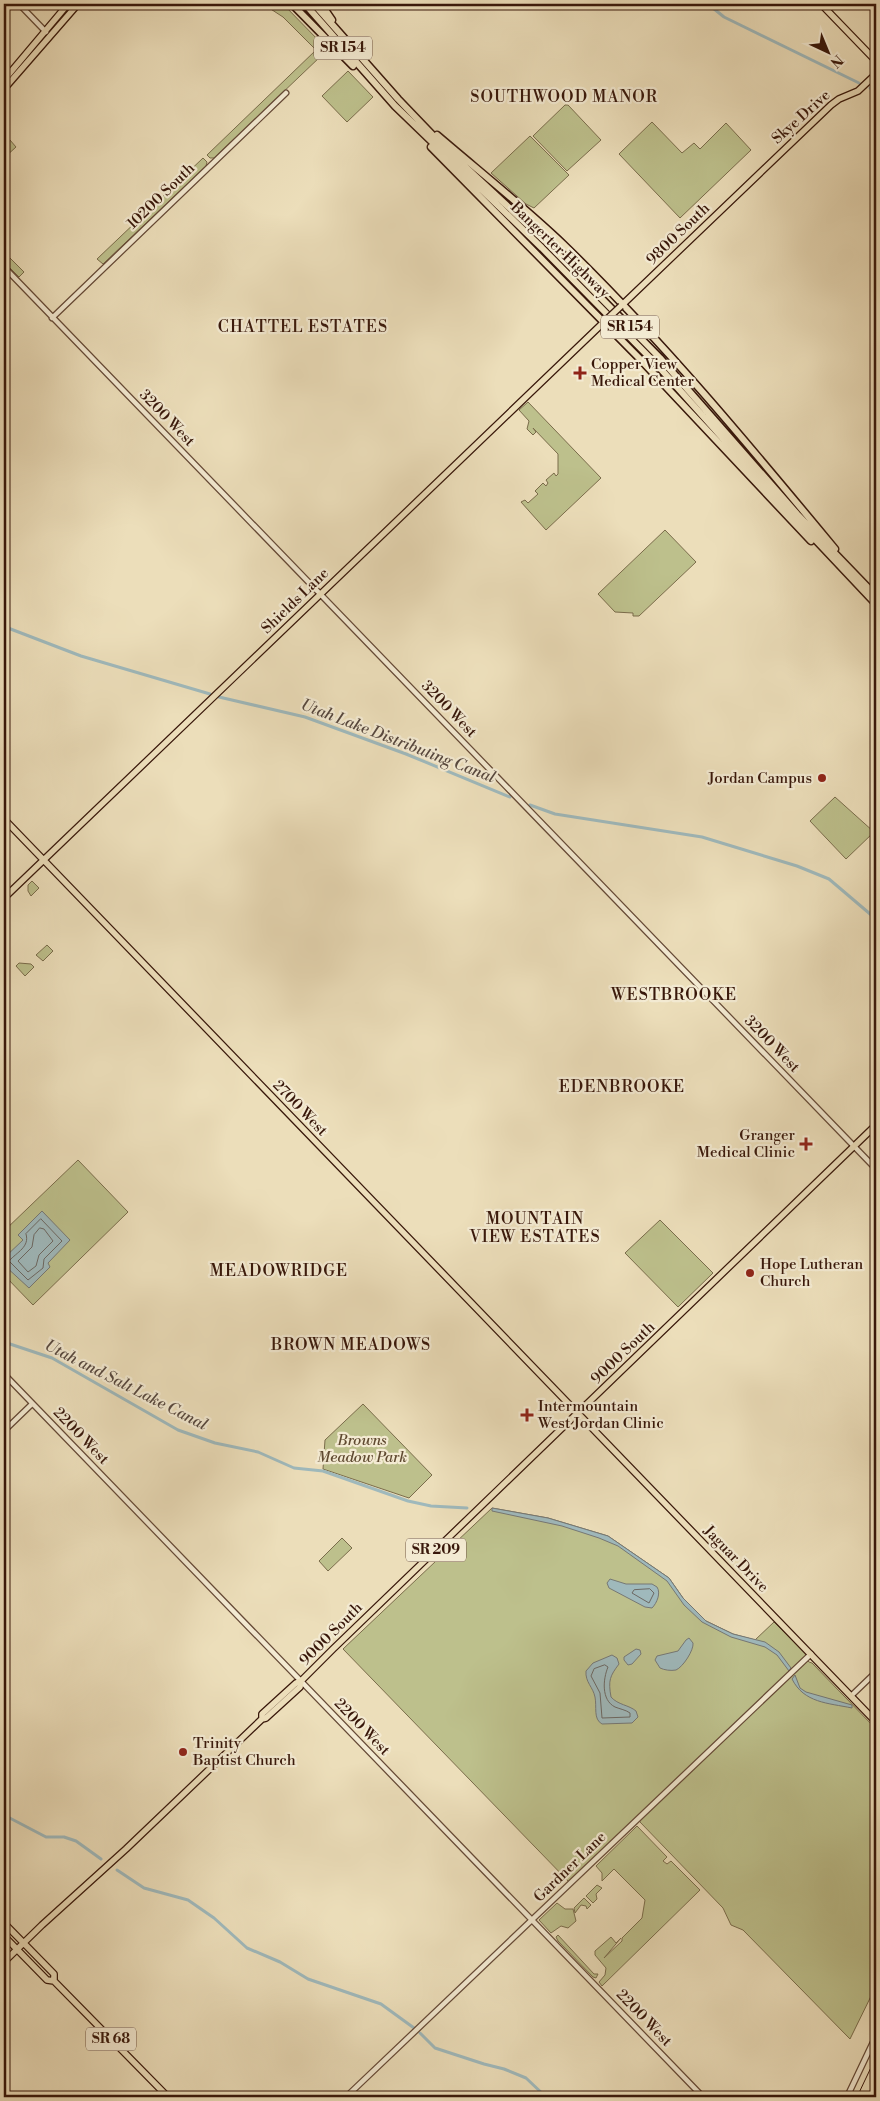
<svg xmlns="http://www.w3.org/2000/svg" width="880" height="2101" font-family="'Libre Bodoni',serif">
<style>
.green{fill:#bdc08c;stroke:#7a6c4b}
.water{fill:#9fb9bc;stroke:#767875}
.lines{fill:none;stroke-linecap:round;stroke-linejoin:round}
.shore{stroke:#6c6863;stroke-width:1}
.stream{stroke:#767875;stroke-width:1}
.canal{stroke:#9fb9bc;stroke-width:3}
.minor-casing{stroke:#654936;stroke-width:7}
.major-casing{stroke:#38170a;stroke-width:8}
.highway-casing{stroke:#38170a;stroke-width:9}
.minor{stroke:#f3ead2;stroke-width:4.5}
.major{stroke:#ecdeba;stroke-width:5.5}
.highway{stroke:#ecdeba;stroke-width:6}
.tram{stroke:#38170a;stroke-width:1}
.major-bridge-casing{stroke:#38170a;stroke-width:8;stroke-linecap:butt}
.major-bridge{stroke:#ecdeba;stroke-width:5.5}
.poi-dot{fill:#8f2418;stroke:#f3ead2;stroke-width:2}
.labels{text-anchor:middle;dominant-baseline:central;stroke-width:4.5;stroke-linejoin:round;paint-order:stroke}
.shield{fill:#f3ead2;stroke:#705646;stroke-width:1}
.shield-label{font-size:14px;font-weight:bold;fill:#38170a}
.street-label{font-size:15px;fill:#38170a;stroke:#f3ead2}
.poi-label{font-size:15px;fill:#38170a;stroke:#f3ead2;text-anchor:start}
.park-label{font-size:15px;font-style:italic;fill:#604a31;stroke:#f3ead2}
.neighbourhood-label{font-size:16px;letter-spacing:1px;fill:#38170a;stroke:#f3ead2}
.water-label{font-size:16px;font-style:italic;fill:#57483f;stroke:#f3ead2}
</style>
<rect width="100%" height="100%" fill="#ecdeba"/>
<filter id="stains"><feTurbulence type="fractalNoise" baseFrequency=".004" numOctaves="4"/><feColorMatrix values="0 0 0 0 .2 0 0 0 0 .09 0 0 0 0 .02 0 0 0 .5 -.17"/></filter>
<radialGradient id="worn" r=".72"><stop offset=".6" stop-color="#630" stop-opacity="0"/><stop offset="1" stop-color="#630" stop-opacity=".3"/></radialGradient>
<path class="green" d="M263 4H283L322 44 316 50 283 17Z
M316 50 321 56 214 158H210L207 155Z
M348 71 373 97 347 122 322 96Z
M565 105H568L601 140 567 171 533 136Z
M652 122 682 153 694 143 700 149 726 123 751 150 680 218 619 154Z
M530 136 569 175 534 208 526 204 491 173Z
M4 138 10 140 16 147 4 158Z
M203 158 207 162 206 166 103 264 97 259Z
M7 255 24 272 19 277 4 262V258Z
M528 402 601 478 546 530 521 502 525 500 528 503 538 494 535 491 543 483 546 486 548 483 546 480 554 473 556 476 558 474V454L533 428 536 432 533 435 527 429 529 421 519 410Z
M665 530 696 562 639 616H633V613L615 612 598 594Z
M835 797 874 832 846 859 810 821Z
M32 881 39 888 31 896 28 891V885Z
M47 945 53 951 43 961 36 955Z
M19 963 31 964 34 967 25 976 16 966Z
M78 1160 128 1212 33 1305 4 1275V1231Z
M660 1220 713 1273 678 1307 625 1253Z
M363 1404 432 1475 409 1498 323 1469 325 1440Z
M492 1508 548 1518 608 1536 669 1578 683 1598 706 1621 733 1634 755 1640 774 1622 807 1655 805 1658 809 1662 812 1663 876 1729V1986L850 2039 743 1930 731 1925 723 1908 640 1822 639 1818 569 1882 343 1649Z
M342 1538 352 1548 328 1571 319 1561Z
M637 1826 667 1857 663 1861 667 1864 671 1861 700 1890 602 1986 599 1982 605 1975 606 1968 595 1955V1951L611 1937 616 1943 621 1938 604 1958 622 1941V1938L642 1918 645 1900 614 1869 602 1881V1873L596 1866Z
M597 1885 602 1888 596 1894 597 1899 593 1903 586 1896Z
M584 1898 591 1905 587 1909 586 1906 581 1905 575 1913 574 1908Z
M557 1903 565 1909H573L576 1921 568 1928 561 1926 551 1933 539 1920Z
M558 1935 594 1974H598L596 1978 593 1977 558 1941 556 1937Z"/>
<path class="water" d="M42 1211 70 1240 48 1263 50 1267 29 1288 4 1265V1258L23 1240 18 1235Z
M492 1508 548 1518 608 1536 669 1578 683 1598 706 1621 733 1634 765 1642 779 1652 791 1668 789 1671 777 1655 765 1647 731 1637 702 1622 684 1605 667 1581 618 1546 599 1538 562 1526 492 1511Z
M610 1579 626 1584H652L657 1587C661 1593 657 1603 652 1608L645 1607 609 1588 607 1583Z
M689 1638 693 1643C694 1650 683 1667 676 1670 671 1671 664 1670 660 1668L655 1660 657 1656 678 1651 686 1640Z
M636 1649 640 1650 641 1654 632 1664 628 1665 624 1660V1657Z
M612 1655 617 1658 619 1664C610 1676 608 1680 611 1697 618 1705 629 1705 636 1711L638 1717 632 1723 602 1724C593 1719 597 1707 595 1697 593 1687 585 1682 586 1671L593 1663Z
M795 1675 800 1688 806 1692 852 1705V1708C828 1703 804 1703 792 1679Z"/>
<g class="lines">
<path class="shore" d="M41 1219 62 1241 44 1259 43 1268 28 1280 9 1261C17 1252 30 1247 26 1234Z
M40 1228 44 1229 53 1241 39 1255 36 1266 28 1272 18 1261 32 1247 34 1235Z
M650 1589 654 1593 649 1603 632 1593 634 1590Z
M605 1665 608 1667C603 1679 601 1700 615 1707 620 1709 626 1710 630 1713V1717L602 1718 600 1693 591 1676 594 1669Z"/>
<path class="stream" d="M876 1681V1694"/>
<path class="canal" d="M708 4 724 17 859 83
M870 88 876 92
M4 627H5
M8 628 81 656 210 694
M219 697 305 717 406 754 510 797
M530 805 555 814 702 837 797 866 829 879 876 919
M4 1342 52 1358 178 1430 215 1443 258 1452 294 1468 323 1471 408 1501 431 1506 467 1508
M872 1706 876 1707
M4 1815 46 1837H64L76 1841 101 1859
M117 1870 144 1888 188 1900 214 1918 247 1948 280 1962 308 1979 381 2004 414 2028
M420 2033 435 2048 484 2064 504 2069 526 2078 546 2097"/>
<defs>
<path id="minor" d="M19 4 46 32
M4 267 876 1169
M52 318 286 93
M4 1374 703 2097
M4 1431 32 1404
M851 1696 876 1672
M346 2097 811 1654
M847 2097 876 2036"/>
<path id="major" d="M821 4 876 61
M4 80 68 4
M4 89 78 4
M621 306 831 105 839 99 858 91 876 74
M4 819 876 1722
M4 898 604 322
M262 1719V1714L296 1683 301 1681
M4 1923 54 1974V1981
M4 1936 47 1980 54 1981 168 2097
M4 1962 42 1925 126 1849 262 1719 266 1718 300 1687 301 1681 333 1649 876 1125"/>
<path id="highway" d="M292 4 353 66
M305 4 395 106 542 248 659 367 779 501 876 604
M314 4 398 99 445 148 545 241 660 358 797 514 876 596
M321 4 332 20
M437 135C479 171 523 206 563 244 661 339 748 444 835 549
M431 147 639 358 811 541"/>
</defs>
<use href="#minor" class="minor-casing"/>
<use href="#major" class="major-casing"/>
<use href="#highway" class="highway-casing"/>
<use href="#minor" class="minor"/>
<use href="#major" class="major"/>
<use href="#highway" class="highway"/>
<path class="tram" d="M857 2097 876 2057"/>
<defs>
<path id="major-bridge" d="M604 322 621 306"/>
</defs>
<use href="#major-bridge" class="major-bridge-casing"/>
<use href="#major-bridge" class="major-bridge"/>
</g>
<g class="poi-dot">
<path d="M577.5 365.5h5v5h5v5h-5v5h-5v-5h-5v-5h5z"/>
<circle cx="822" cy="778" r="5"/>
<path d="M803.5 1136.5h5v5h5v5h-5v5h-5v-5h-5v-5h5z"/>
<circle cx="750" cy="1273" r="5"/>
<path d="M524.5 1407.5h5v5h5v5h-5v5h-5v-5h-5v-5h5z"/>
<circle cx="183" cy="1752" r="5"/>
</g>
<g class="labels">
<g class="shield">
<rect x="314" y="36.5" width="58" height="23" rx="4"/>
<rect x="601" y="315.5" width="58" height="23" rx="4"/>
<rect x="406" y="1538.5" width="60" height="23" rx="4"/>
<rect x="86" y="2027.5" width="50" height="23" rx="4"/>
</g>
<g class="shield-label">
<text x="343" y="48">SR 154</text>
<text x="630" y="327">SR 154</text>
<text x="436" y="1550">SR 209</text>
<text x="111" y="2039">SR 68</text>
</g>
<g class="street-label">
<text transform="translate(801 117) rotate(-42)">Skye Drive</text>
<text transform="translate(161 196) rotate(-44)">10200 South</text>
<text transform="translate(678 234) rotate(-44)">9800 South</text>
<text transform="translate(560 250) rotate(44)">Bangerter Highway</text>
<text transform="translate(167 418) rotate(46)">3200 West</text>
<text transform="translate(295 601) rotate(-44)">Shields Lane</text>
<text transform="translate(449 709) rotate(46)">3200 West</text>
<text transform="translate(772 1044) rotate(46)">3200 West</text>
<text transform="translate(300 1108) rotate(46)">2700 West</text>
<text transform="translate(623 1353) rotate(-44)">9000 South</text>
<text transform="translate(81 1436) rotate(46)">2200 West</text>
<text transform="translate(736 1559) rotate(46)">Jaguar Drive</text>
<text transform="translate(331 1634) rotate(-45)">9000 South</text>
<text transform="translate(362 1727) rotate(46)">2200 West</text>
<text transform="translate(570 1867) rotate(-44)">Gardner Lane</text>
<text transform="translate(644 2018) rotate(46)">2200 West</text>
</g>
<g class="poi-label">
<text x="591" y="364">Copper View<tspan x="591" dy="17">Medical Center</tspan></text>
<text x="812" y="778" text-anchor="end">Jordan Campus</text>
<text x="795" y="1135" text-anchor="end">Granger<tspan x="795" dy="17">Medical Clinic</tspan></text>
<text x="760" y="1264">Hope Lutheran<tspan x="760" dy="17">Church</tspan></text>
<text x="538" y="1406">Intermountain<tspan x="538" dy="17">West Jordan Clinic</tspan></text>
<text x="193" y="1743">Trinity<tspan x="193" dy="17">Baptist Church</tspan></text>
</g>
<g class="park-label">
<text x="362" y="1440">Browns<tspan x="362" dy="17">Meadow Park</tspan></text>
</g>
<g class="neighbourhood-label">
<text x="564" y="97">SOUTHWOOD MANOR</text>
<text x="303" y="327">CHATTEL ESTATES</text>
<text x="674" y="995">WESTBROOKE</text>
<text x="622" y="1087">EDENBROOKE</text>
<text x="535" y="1219">MOUNTAIN<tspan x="535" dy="18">VIEW ESTATES</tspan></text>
<text x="279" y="1271">MEADOWRIDGE</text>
<text x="351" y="1345">BROWN MEADOWS</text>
</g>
<g class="water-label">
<text transform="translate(398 741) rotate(21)">Utah Lake Distributing Canal</text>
<text transform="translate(126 1385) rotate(27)">Utah and Salt Lake Canal</text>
</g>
</g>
<rect width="880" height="2101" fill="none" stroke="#ecdeba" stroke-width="20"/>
<rect x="5" y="5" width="870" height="2091" fill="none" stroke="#38170a" stroke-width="2.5"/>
<rect x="10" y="10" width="860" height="2081" fill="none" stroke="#38170a"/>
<g transform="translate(828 52) rotate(136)" stroke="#f3ead2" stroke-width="4" paint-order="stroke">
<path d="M0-4L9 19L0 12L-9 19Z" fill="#38170a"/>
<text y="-8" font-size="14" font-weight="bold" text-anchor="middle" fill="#38170a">N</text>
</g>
<rect width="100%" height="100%" filter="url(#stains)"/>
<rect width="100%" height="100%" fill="url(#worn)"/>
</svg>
